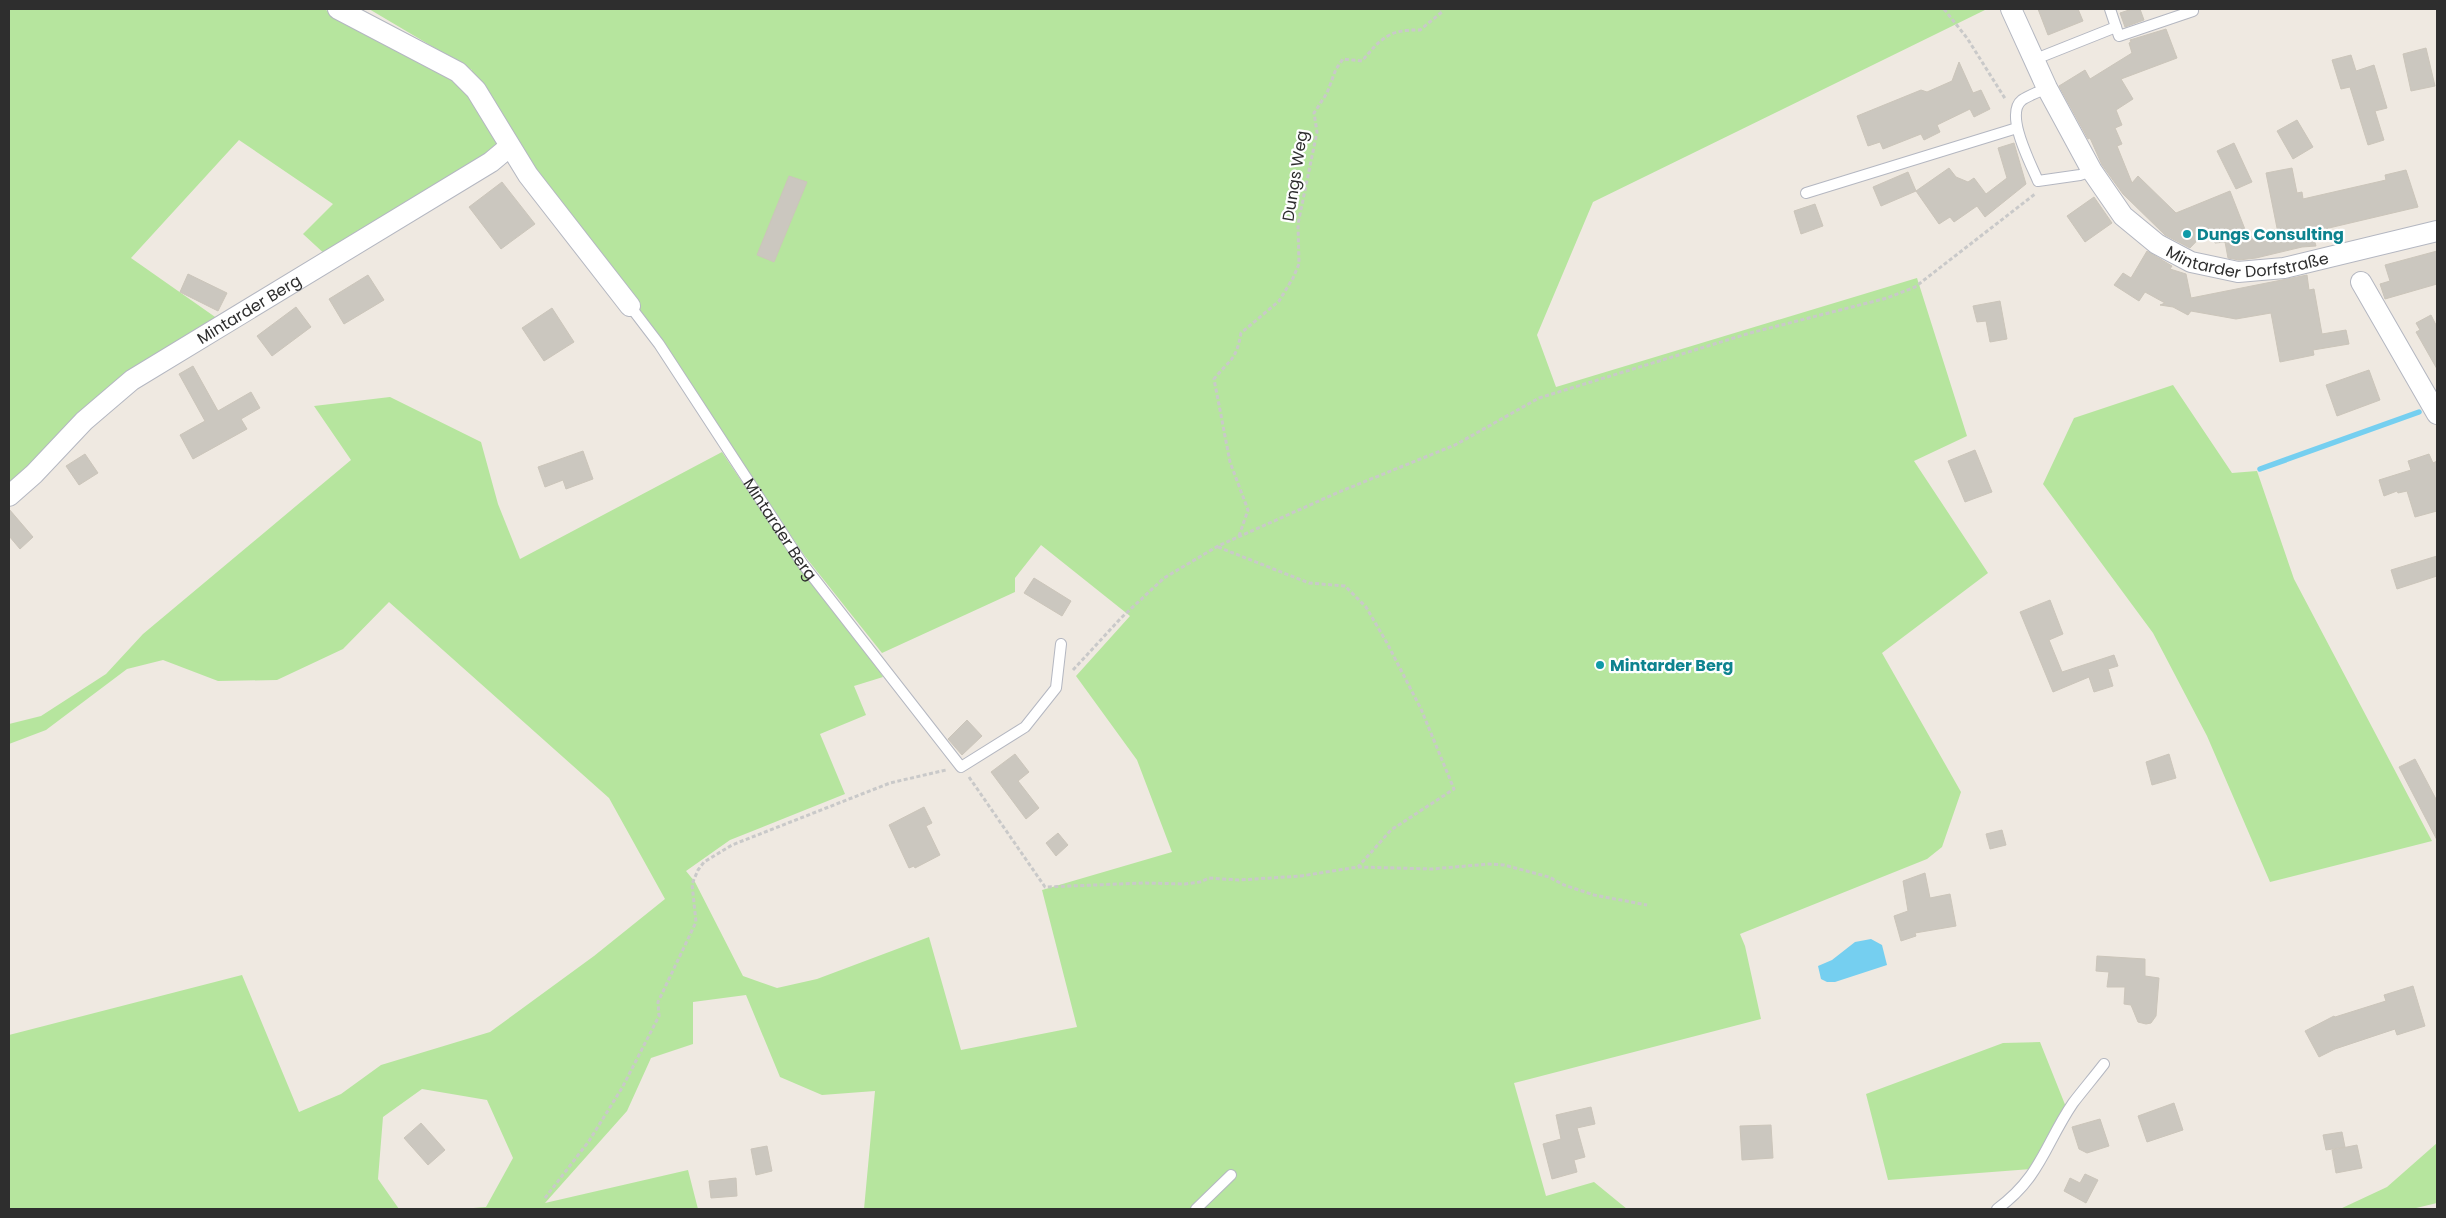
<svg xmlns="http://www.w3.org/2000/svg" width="2446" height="1218" font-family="Poppins,sans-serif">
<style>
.green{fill:#b6e59e}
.water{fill:#75cff0}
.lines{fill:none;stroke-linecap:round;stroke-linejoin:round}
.stream{stroke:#75cff0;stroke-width:5.5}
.building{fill:#cbc7bf;stroke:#cbc5ba}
.service-casing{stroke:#b4b7c1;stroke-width:12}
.minor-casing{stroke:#b4b7c1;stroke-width:22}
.path{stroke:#c9c9c9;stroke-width:3;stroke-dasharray:4 2.5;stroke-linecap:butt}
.service{stroke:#fff;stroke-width:10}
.minor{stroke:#fff;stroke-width:20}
.culture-dot{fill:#0f9aa8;stroke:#fff;stroke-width:2}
.labels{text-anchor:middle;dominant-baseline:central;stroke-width:4.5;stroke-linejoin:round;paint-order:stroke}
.street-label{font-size:16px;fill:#2e2e2e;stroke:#fff}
.culture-label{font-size:16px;font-weight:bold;fill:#0d838f;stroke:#fff;text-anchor:start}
</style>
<rect width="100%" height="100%" fill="#efe9e1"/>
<path class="green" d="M9 9H324L461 81 472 70 369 9H1987L1593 202 1537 335 1556 387 1917 278 1967 436 1914 461 1988 573 1882 653 1961 792 1942 847 1927 859 1740 934 1745 946 1761 1019 1514 1083 1546 1196 1594 1182 1627 1209H864L875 1091 822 1095 780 1077 746 995 693 1002V1044L651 1058 627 1111 545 1203 688 1170 698 1209H461L486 1207 513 1158 487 1100 422 1089 383 1117 378 1179 399 1209H9V1035L242 975 299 1112 341 1094 381 1065 490 1032 594 956 665 899 609 798 389 602 343 649 277 680 218 681 163 660 127 669 46 730 9 744V724L41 716 106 674 143 634 351 460 314 406 390 397 481 442 498 504 520 559 722 452 797 564 872 659 883 677 854 686 866 715 820 734 845 794 730 840 686 871 695 882 743 976 777 988 817 979 929 937 961 1050 1077 1027 1042 890 1172 852 1137 760 1076 676 1130 616 1041 545 1015 578V592L882 653 804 555 731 447 663 341 511 139 328 257 303 234 333 204 239 140 131 258 218 319 9 485Z
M2173 385 2232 473 2257 471 2294 579 2432 841 2270 882 2207 736 2153 633 2043 484 2074 418Z
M2040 1042 2066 1107 2031 1169 1888 1180 1866 1094 2003 1043Z
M2437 1143V1203L2412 1209H2340L2387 1187Z"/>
<path class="water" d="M1871 939 1882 945 1887 965 1835 982H1827L1821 979 1818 966 1832 960 1855 942Z"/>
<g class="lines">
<path class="stream" d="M2260 469 2419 412"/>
</g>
<path class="building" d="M2038 9H2078L2083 21 2048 35Z
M2132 9H2140L2144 20 2125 27 2120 13Z
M2166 29 2177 58 2121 79 2133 99 2116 110 2122 125 2115 128 2122 144 2117 146 2132 183 2138 176 2176 213 2230 191 2248 237 2278 233 2266 173 2292 168 2297 193 2302 192 2303 199 2386 180 2385 175 2406 170 2418 207 2312 232 2316 246 2302 247 2256 258 2239 260 2228 258 2225 242 2215 243 2209 228 2190 248 2165 235 2123 194 2102 165 2090 138 2088 139 2059 86 2085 70 2090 79 2132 53 2129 43 2131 42 2130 40Z
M2426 48 2435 86 2411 91 2403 54Z
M2351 55 2356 71 2374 65 2387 108 2375 111 2384 140 2368 145 2350 87 2341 89 2332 60Z
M1959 62 1973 93 1981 90 1990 109 1974 117 1970 109 1937 125 1940 132 1924 140 1921 134 1883 149 1880 142 1868 146 1857 116 1921 90 1927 92 1952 81Z
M2297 120 2313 147 2293 159 2277 131Z
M2014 143 2026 184 1985 217 1977 206 1954 222 1950 217 1939 224 1916 191 1881 206 1873 187 1908 172 1916 191 1949 168 1956 177 1968 182 1974 178 1986 194 2007 178 1998 148Z
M2234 143 2252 182 2236 189 2217 151Z
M789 176 807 182 774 262 757 255Z
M502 182 535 224 501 249 469 207Z
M2094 197 2112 223 2085 242 2067 216Z
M1815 204 1823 226 1801 234 1794 211Z
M2147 251 2172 266 2170 269 2186 274 2191 298 2307 275 2309 290 2314 289 2322 334 2346 330 2349 344 2313 350 2314 355 2280 362 2271 313 2236 319 2191 311 2188 315 2173 307 2160 305 2165 303 2145 292 2139 301 2114 285 2123 273 2131 278Z
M2437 251V284L2385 299 2380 284 2390 281 2385 265Z
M188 274 227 293 218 311 180 292Z
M368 275 384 300 344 324 329 299Z
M2000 301 2007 339 1990 342 1986 321 1977 322 1973 306Z
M296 307 311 327 272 356 257 336Z
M552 308 574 342 544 361 522 328Z
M2431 315 2437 327V369L2416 332 2420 330 2416 323Z
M193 366 218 411 251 392 260 408 241 419 247 429 193 459 180 435 205 421 179 374Z
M2369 370 2380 400 2337 416 2326 385Z
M1975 450 1992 492 1965 502 1948 461Z
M583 451 593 479 566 489 563 480 545 487 538 467Z
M85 454 98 473 79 485 66 466Z
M2429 454 2433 463 2437 461V511L2415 517 2407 491 2398 493 2397 491 2384 496 2379 480 2411 470 2408 461Z
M9 509 33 537 20 549 9 536Z
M2437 556V576L2397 589 2391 570Z
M1034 578 1071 601 1062 616 1024 593Z
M2050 600 2063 634 2049 640 2062 672 2114 655 2118 666 2108 669 2113 686 2094 692 2089 677 2053 692 2020 612Z
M967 720 982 736 962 755 948 739Z
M1015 754 1029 772 1018 781 1039 808 1026 819 991 772Z
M2169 754 2176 778 2152 785 2146 762Z
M2415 759 2437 801V840L2399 767Z
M924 807 932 823 926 826 940 855 915 868 914 866 909 868 889 825Z
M2002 830 2006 845 1990 849 1986 834Z
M1058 833 1068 845 1056 856 1046 843Z
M1925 873 1930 898 1950 894 1956 926 1915 933 1916 936 1901 941 1894 916 1908 911 1903 881Z
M2097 956 2145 959V976L2159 978 2156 1016 2151 1023 2146 1024 2138 1022 2131 1005 2124 1004 2125 987H2107L2109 972 2096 971Z
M2413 986 2425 1026 2397 1035 2395 1029 2335 1049 2319 1057 2305 1031 2334 1016 2335 1017 2386 1001 2384 995Z
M2174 1103 2183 1130 2147 1142 2138 1116Z
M1591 1107 1595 1124 1577 1128 1585 1157 1574 1160 1577 1172 1552 1179 1543 1144 1561 1139 1556 1115Z
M2100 1119 2109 1146 2087 1153 2079 1149 2072 1127Z
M421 1123 445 1150 428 1165 404 1138Z
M1771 1125 1773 1158 1742 1160 1740 1126Z
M2342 1132 2345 1147 2326 1150 2323 1135Z
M2357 1145 2362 1168 2336 1173 2332 1150Z
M767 1146 772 1171 756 1175 751 1149Z
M2085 1174 2098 1180 2086 1203 2064 1191 2070 1178 2080 1183Z
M736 1178 737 1196 711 1198 709 1181Z"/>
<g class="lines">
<defs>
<g id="service">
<path d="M2110 9 2116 27"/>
<path d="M2033 60 2116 27 2119 36 2193 11"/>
<path d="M2047 88C2039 92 2029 95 2022 100 2004 114 2031 164 2038 181L2080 175 2092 171"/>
<path d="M1806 193 2017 128"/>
<path id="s1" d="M630 306 659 344 802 563 961 767 1025 727 1056 688 1061 644"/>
<path d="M1196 1209 1231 1175"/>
<path d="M1997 1209C2041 1177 2045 1144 2073 1103 2083 1090 2094 1077 2104 1064"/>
</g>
<g id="minor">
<path d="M338 9 458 72 476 90 528 175 630 306"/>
<path id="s2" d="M2011 9 2047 88 2092 171 2123 216 2157 244 2191 262 2238 272 2284 268 2437 231"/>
<path d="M2361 282 2437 414"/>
<path id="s3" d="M9 496 34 474 84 421 132 380 491 162 509 147"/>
</g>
</defs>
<use href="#service" class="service-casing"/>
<use href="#minor" class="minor-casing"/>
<path class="path" d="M1944 9 1967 38 2006 100
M1239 536 1248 510 1230 462 1214 379C1230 359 1236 361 1241 333L1279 301 1293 278 1299 264 1298 224 1317 132 1314 113 1327 93 1336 69 1343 59 1362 61C1381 38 1390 29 1420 30L1442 12 1441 9
M1218 547 1309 583 1345 586 1366 607 1387 643 1421 709 1454 789 1391 830 1358 867
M1073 670 1121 618 1164 578 1218 546 1339 492 1455 445 1539 398 1750 333 1887 298 1915 287 2035 194
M969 777 1045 887 1144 883 1185 884 1200 882 1209 878 1239 880 1301 876 1358 867 1432 869 1489 864 1504 865 1549 877 1564 885 1594 895 1647 905
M545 1198 589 1141 622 1088 659 1016 658 1002 696 922 692 884 698 870 704 862 732 845 890 783 946 770"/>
<use href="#service" class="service"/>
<use href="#minor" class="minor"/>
</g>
<g class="culture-dot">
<circle cx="2187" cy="234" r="5"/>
<circle cx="1600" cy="665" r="5"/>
</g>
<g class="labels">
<g class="street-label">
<text transform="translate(1295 176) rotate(-81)">Dungs Weg</text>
<text stroke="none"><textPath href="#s2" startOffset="375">Mintarder Dorfstraße</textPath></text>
<text stroke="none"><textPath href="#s3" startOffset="306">Mintarder Berg</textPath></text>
<text stroke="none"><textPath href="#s1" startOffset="269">Mintarder Berg</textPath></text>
</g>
<g class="culture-label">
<text x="2197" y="234">Dungs Consulting</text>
<text x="1610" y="665">Mintarder Berg</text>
</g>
</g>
<rect width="2446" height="1218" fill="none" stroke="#2e2e2e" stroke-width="20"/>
</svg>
